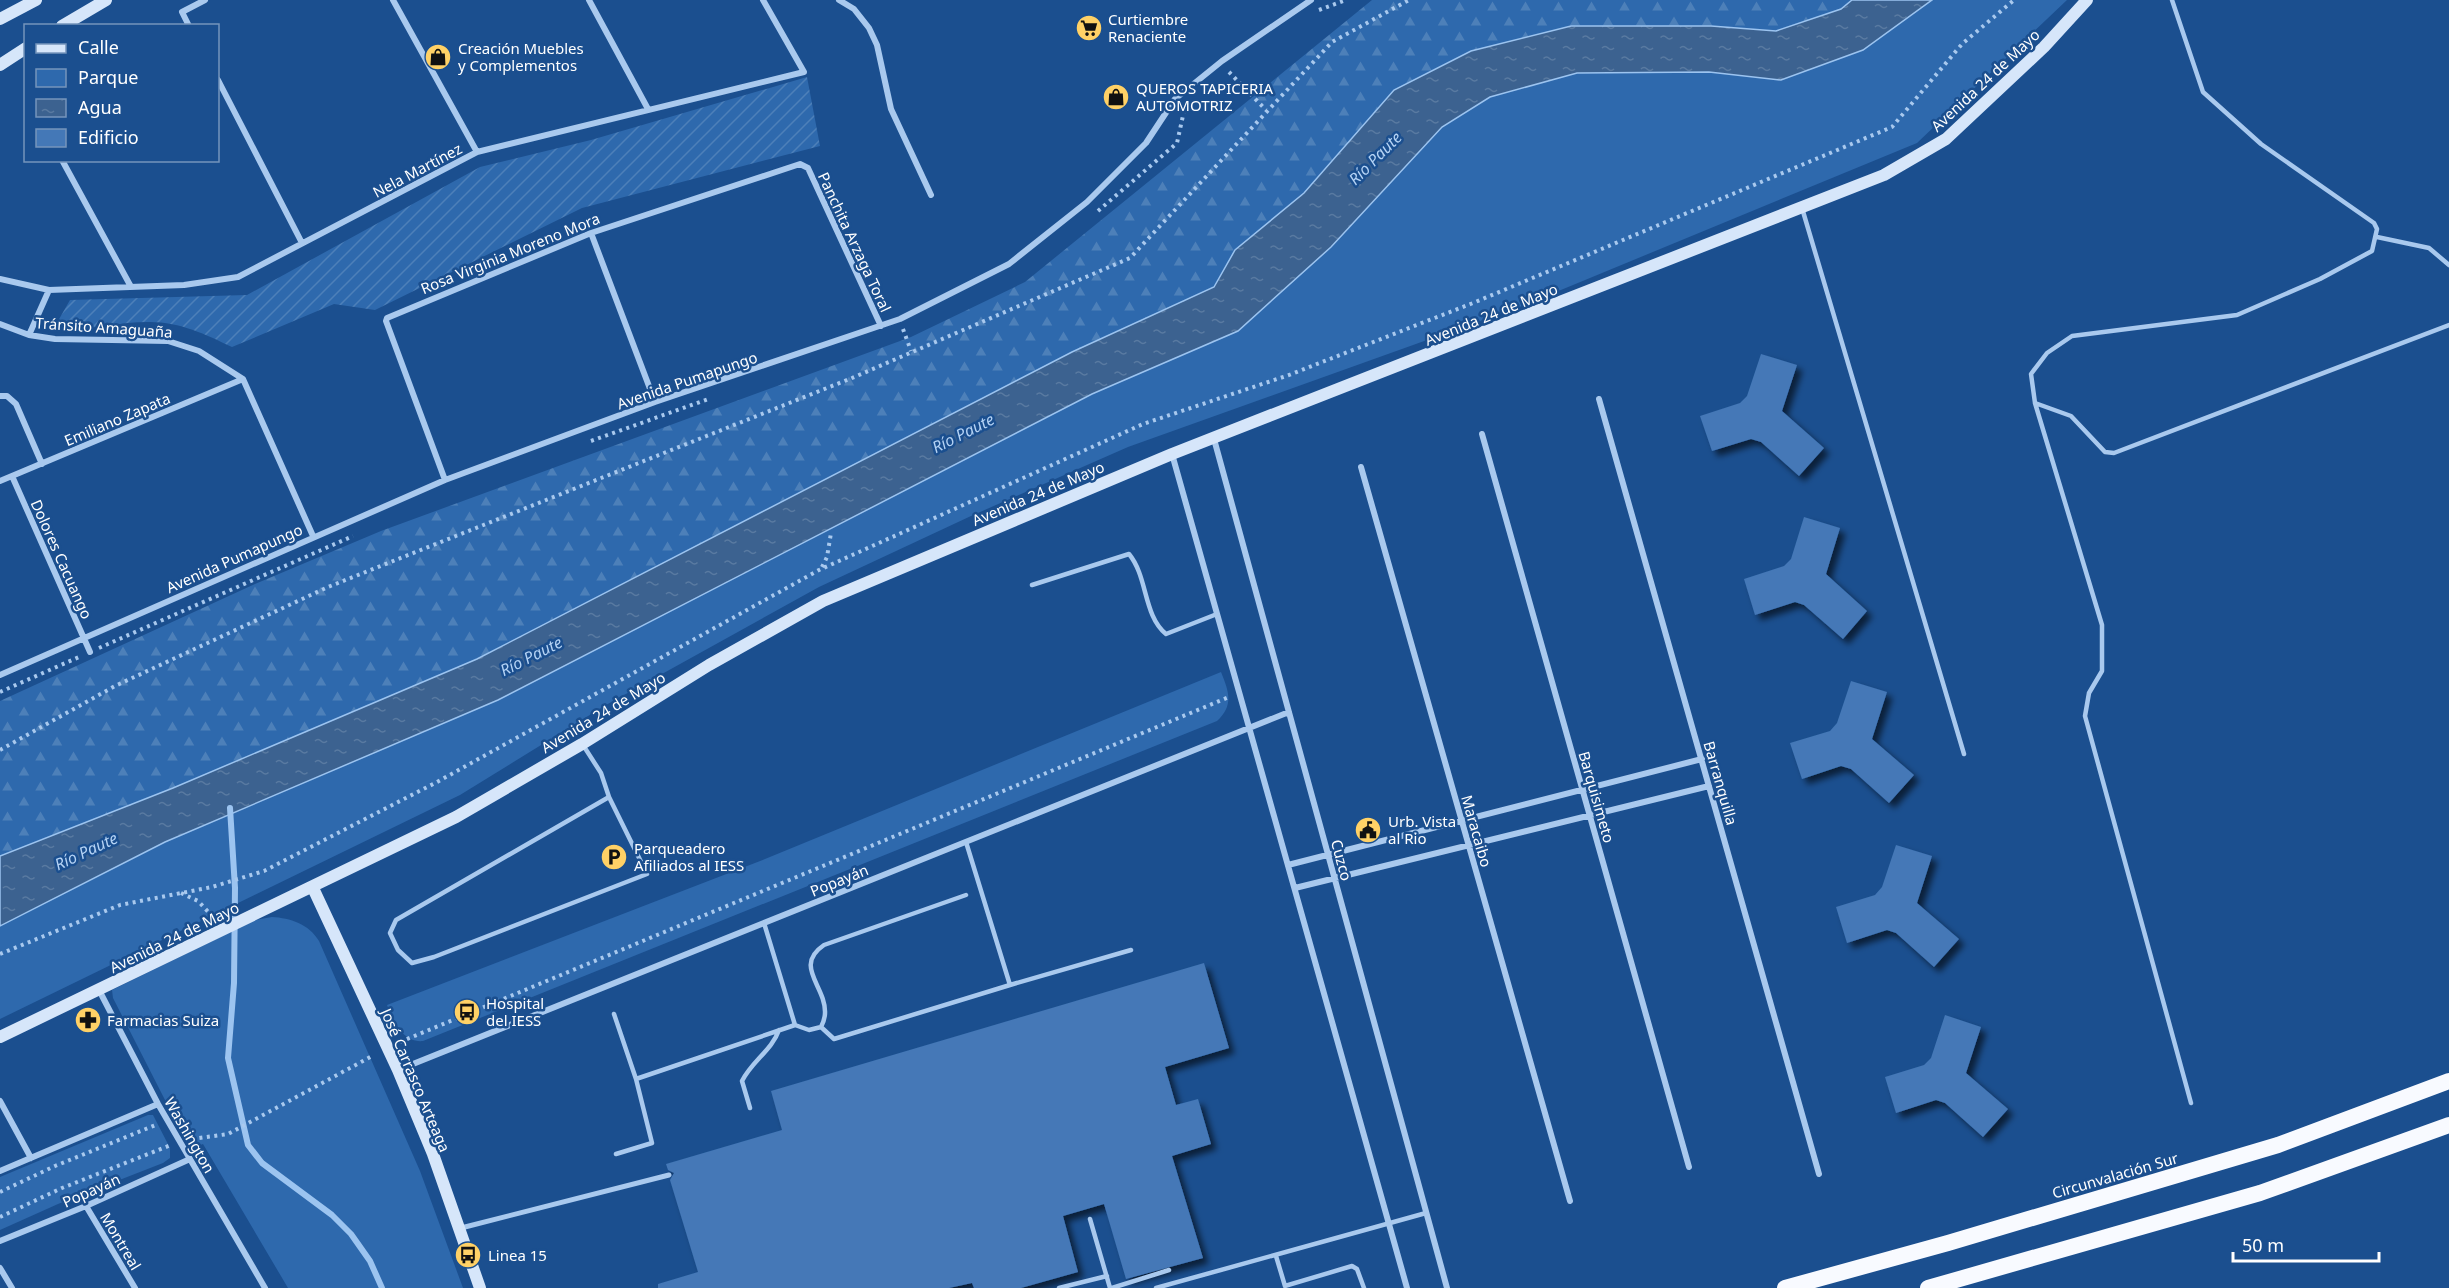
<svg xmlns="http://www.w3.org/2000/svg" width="2449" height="1288" font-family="'Noto Sans',sans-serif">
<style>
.forest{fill:url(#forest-firs)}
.park{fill:#2e69ad}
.garden{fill:url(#garden-furrows)}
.water{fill:url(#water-ripples);stroke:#9cc4f0;stroke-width:1.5}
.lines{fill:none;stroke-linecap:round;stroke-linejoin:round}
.stream{stroke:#9cc4f0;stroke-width:6}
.building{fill:#4478b7;filter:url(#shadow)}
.path{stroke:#a9c9ee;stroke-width:4;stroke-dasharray:3 4.5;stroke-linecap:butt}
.service{stroke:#a9c9ee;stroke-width:4.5}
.pedestrian{stroke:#a9c9ee;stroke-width:5}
.minor{stroke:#a9c9ee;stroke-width:6}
.secondary{stroke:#d6e6fa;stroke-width:12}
.trunk{stroke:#f8faff;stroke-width:16}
.labels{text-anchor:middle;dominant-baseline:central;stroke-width:5;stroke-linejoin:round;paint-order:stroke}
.poi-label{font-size:15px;fill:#fff;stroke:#1b4f8f;text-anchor:start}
.street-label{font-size:15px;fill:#fff;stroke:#1b4f8f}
.water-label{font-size:16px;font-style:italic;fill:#b5d3f5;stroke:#1b4f8f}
</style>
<defs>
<pattern id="forest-firs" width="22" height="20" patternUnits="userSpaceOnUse" patternTransform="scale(1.5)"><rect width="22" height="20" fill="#2e69ad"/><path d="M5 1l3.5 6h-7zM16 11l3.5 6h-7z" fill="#4d80b9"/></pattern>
<pattern id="garden-furrows" width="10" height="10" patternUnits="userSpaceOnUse" patternTransform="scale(1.5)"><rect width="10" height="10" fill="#2e69ad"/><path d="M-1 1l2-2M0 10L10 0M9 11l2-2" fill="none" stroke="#4d80b9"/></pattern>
<pattern id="water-ripples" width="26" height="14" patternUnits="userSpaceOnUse" patternTransform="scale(1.5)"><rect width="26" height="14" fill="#3c6290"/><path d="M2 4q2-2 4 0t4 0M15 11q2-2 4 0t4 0" fill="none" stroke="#597aa1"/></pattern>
<filter id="shadow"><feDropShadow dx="5.5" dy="5.5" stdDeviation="3" flood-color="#0009"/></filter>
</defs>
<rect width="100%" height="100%" fill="#1b4f8f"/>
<path class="forest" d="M1372 0H1852L1841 9 1776 31 1711 26H1576L1471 51 1394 90 1304 193 1235 250 1214 287 1078 349 477 659 88 824 0 857V701L255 584 381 531 911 337 1025 282Z"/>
<path class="park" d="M1932 0H2067L1917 143 1522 306 1128 447 971 516 819 587 606 705 460 795 0 1019V926L165 842 498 700 1092 394 1238 331 1331 247 1442 127 1490 97 1577 73 1709 72 1781 80 1863 50Z
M1221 672C1229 692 1234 705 1217 721L423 1041C403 1043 393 1021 387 1005L765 859Z
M272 917C290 918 309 924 319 941L420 1171 463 1288H288L203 1144 190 1149 113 998 112 990 255 920Z
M148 1115H153L170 1148V1158L163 1163 58 1204 0 1230V1177Z"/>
<path class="garden" d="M807 77 820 146 582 208 375 310 334 304 232 347C205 334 178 321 147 322 115 322 87 332 54 328L70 300 247 295 480 167 591 140Z"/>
<path class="water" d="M1852 0H1932L1863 50 1781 80 1709 72 1577 73 1490 97 1442 127 1331 247 1238 331 1092 394 498 700 165 842 0 926V856L173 788 477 659 1072 352 1214 287 1235 250 1304 193 1394 90 1471 51 1571 26H1711L1776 31 1841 9Z"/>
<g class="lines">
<path class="stream" d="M230 808 235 888 234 983 228 1058 248 1145 262 1163 332 1215 351 1234 370 1261 382 1288"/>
</g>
<path class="building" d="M1761 354 1797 365 1782 411 1824 448 1799 476 1761 442 1751 439 1712 451 1700 416 1740 403 1747 396Z
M1804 517 1840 528 1826 574 1867 611 1843 639 1804 605 1795 602 1755 615 1744 579 1784 566 1791 559Z
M1851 681 1887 692 1872 739 1914 775 1889 803 1851 769 1841 766 1802 779 1790 743 1830 731 1837 723Z
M1896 845 1932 856 1917 903 1959 939 1934 967 1896 933 1887 930 1847 943 1836 907 1875 895 1882 887Z
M1204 963 1229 1048 1165 1067 1176 1105 1198 1099 1211 1144 1172 1156 1203 1258 1126 1279 1104 1204 1063 1216 1078 1272 1021 1288H974L972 1283 949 1288H658V1284L698 1272 670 1180 674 1173 668 1170 666 1164 782 1130 771 1091Z
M1945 1015 1981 1027 1966 1073 2008 1109 1983 1137 1945 1103 1936 1100 1896 1113 1885 1077 1924 1065 1931 1058Z"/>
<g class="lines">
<path class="path" d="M1319 10 1346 0
M1229 72 1266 110
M1098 211 1177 143 1184 111 1193 103
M903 329 911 351
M591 441 711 398
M822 567 827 557 831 533
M99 648 353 536
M0 692 79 657
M0 750 115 686 328 587 852 378 1130 258 1332 42 1409 0
M181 893 198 901 213 917
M0 954 120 905 212 887 264 871 437 782 819 570 1143 424 1289 375 1473 303 1892 127 1962 44 2014 0
M400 1042 1229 697
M192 1139 228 1134 374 1055
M0 1192 55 1166 158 1124
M0 1217 62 1188 171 1145"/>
<path class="service" d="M2172 0 2203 92 2261 144 2374 223 2377 229 2372 251 2320 279 2237 315 2072 336 2047 353 2031 374 2035 403 2102 625V671L2089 693 2085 716 2191 1103
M1802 208 1964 754
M2377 237 2429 248 2449 265
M2035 403 2071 416 2105 452 2114 453 2449 325
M1032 585 1129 554C1148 577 1143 615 1166 634L1217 614
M583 745 601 773 609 797 647 874 434 957 412 963 398 950 390 933 396 920 609 797
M966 842 1010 985 1131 950
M764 923 795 1025 809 1030 821 1027C823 1023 825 1017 825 1013 826 986 793 966 824 945L966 895
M614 1014 636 1079
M821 1027 834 1039 1010 985
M750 1108 742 1081C752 1061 772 1050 779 1030
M616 1154 652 1143 636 1079 795 1025
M1090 1219 1110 1288
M1276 1256 1285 1286 1352 1266 1357 1269 1364 1288
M1059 1288 1107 1276
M1112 1288 1169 1270
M1156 1288 1426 1213"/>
<path class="pedestrian" d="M461 1228 669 1175"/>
<path class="minor" d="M393 0 477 152
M589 0 648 109
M839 0 854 9 869 28 877 45 891 109 931 195
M189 26 182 12 205 0
M218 80 302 243
M62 160 130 285
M591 233 655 402
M0 279 49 290
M0 324 29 335 55 339 168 341 199 351 243 379 313 536
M29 335 49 290 184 285 238 277 477 152 804 72 763 0
M0 396H7L16 404 42 464
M1599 399 1819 1174
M1482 434 1689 1167
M1214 439 1447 1288
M1172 454 1407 1288
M1361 467 1570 1201
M12 476 90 652
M445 480 386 321 387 318 591 233 800 164 808 168 881 326
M0 481 243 379
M0 675 445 480 655 402 900 319 1009 264 1087 202 1146 143 1175 99 1222 61 1311 0
M1288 865 1702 759
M1295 888 1709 786
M99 990 158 1104 265 1288
M398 1070 1289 712
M0 1101 31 1158
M0 1171 158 1104
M86 1206 135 1288
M0 1241 86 1206 190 1159
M0 1268 12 1288"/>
<path class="secondary" d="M0 19 36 0
M62 26 106 0
M0 65 26 48
M313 888 398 1070 433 1154 480 1288
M0 1037 456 817 582 744 709 665 823 601 1172 454 1884 175 1946 139 2044 47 2087 0"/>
<path class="trunk" d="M1785 1288 1948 1243 2278 1145 2449 1081
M1928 1288 2260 1193 2449 1125"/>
</g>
<defs>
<symbol id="supermarket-disc" viewBox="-11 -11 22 22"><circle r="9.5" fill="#ffd166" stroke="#1b4f8f"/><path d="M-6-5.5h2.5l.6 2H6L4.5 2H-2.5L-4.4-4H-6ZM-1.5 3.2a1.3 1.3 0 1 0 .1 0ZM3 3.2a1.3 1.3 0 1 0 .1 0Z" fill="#111"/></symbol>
<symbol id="shop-disc" viewBox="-11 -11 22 22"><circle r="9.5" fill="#ffd166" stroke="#1b4f8f"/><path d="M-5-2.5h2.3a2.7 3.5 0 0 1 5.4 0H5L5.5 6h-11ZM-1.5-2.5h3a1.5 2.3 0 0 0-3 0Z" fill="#111"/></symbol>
<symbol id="civic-disc" viewBox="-11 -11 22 22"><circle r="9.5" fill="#ffd166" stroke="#1b4f8f"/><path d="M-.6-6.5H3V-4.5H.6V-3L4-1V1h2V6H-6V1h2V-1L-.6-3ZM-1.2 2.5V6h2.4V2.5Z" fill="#111"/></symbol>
<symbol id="parking-disc" viewBox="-11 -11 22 22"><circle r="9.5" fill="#ffd166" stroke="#1b4f8f"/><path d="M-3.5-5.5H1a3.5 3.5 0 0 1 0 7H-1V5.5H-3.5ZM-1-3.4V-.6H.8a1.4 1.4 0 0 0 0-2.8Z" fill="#111"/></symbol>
<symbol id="bus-disc" viewBox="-11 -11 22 22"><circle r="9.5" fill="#ffd166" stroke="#1b4f8f"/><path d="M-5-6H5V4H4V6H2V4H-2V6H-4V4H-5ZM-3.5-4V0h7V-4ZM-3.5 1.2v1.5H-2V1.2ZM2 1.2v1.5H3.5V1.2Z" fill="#111"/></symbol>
<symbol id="pharmacy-disc" viewBox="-11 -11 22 22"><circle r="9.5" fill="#ffd166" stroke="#1b4f8f"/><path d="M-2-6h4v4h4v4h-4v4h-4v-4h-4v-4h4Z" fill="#111"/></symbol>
</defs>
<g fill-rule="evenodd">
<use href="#supermarket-disc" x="1074" y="13" width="30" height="30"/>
<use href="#shop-disc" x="423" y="42" width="30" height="30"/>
<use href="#shop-disc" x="1101" y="82" width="30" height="30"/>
<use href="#civic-disc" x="1353" y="815" width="30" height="30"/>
<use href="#parking-disc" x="599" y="842" width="30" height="30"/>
<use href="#bus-disc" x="452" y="997" width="30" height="30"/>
<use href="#pharmacy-disc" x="73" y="1005" width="30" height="30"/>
<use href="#bus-disc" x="453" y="1240" width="30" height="30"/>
</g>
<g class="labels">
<g class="poi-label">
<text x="1108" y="19">Curtiembre<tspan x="1108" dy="17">Renaciente</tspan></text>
<text x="458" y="48">Creación Muebles<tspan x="458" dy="17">y Complementos</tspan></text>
<text x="1136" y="88">QUEROS TAPICERIA<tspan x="1136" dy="17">AUTOMOTRIZ</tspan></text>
<text x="1388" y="821">Urb. Vista<tspan x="1388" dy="17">al Rio</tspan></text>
<text x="634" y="848">Parqueadero<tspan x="634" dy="17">Afiliados al IESS</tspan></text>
<text x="486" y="1003">Hospital<tspan x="486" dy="17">del IESS</tspan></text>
<text x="107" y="1020">Farmacias Suiza</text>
<text x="488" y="1255">Linea 15</text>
</g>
<g class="street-label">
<text transform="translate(1985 80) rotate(-43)">Avenida 24 de Mayo</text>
<text transform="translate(417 170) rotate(-28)">Nela Martínez</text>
<text transform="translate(855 242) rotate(65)">Panchita Arzaga Toral</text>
<text transform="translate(510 253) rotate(-22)">Rosa Virginia Moreno Mora</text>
<text transform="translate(1491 314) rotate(-22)">Avenida 24 de Mayo</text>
<text transform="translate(104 327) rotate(4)">Tránsito Amaguaña</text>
<text transform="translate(687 380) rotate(-19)">Avenida Pumapungo</text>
<text transform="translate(117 419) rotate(-23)">Emiliano Zapata</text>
<text transform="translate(1038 493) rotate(-23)">Avenida 24 de Mayo</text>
<text transform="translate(234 558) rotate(-24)">Avenida Pumapungo</text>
<text transform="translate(62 559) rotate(66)">Dolores Cacuango</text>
<text transform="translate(603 712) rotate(-31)">Avenida 24 de Mayo</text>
<text transform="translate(1721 783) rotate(74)">Barranquilla</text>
<text transform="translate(1597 797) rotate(74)">Barquisimeto</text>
<text transform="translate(1477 831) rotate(74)">Maracaibo</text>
<text transform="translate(1342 860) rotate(75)">Cuzco</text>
<text transform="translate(839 880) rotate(-22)">Popayán</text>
<text transform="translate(174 937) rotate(-26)">Avenida 24 de Mayo</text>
<text transform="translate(416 1080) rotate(67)">José Carrasco Arteaga</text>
<text transform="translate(190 1135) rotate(60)">Washington</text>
<text transform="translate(2115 1175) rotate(-16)">Circunvalación Sur</text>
<text transform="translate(91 1190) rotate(-24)">Popayán</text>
<text transform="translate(121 1241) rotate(59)">Montreal</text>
</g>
<g class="water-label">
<text transform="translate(1375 158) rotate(-45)">Río Paute</text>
<text transform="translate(963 433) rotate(-27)">Río Paute</text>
<text transform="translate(531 656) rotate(-27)">Río Paute</text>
<text transform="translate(86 851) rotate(-25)">Río Paute</text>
</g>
</g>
<rect x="24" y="24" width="195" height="138" fill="#1b4f8f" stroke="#7695bc" stroke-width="1.5"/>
<rect x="36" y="44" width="30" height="9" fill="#d6e6fa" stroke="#7695bc" stroke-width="1.5"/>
<text x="78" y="54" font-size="18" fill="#ffffff">Calle</text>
<rect x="36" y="69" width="30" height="18" fill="#2e69ad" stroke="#7695bc" stroke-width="1.5"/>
<text x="78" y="84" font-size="18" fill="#ffffff">Parque</text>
<rect x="36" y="99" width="30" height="18" fill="url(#water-ripples)" stroke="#7695bc" stroke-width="1.5"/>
<text x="78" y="114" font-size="18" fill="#ffffff">Agua</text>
<rect x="36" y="129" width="30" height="18" fill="#4478b7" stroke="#7695bc" stroke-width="1.5"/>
<text x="78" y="144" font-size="18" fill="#ffffff">Edificio</text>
<path d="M2233 1252v9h146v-9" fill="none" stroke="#ffffff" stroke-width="3"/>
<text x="2242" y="1252" font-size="18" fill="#ffffff" stroke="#1b4f8f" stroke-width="4.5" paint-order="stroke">50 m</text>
</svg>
